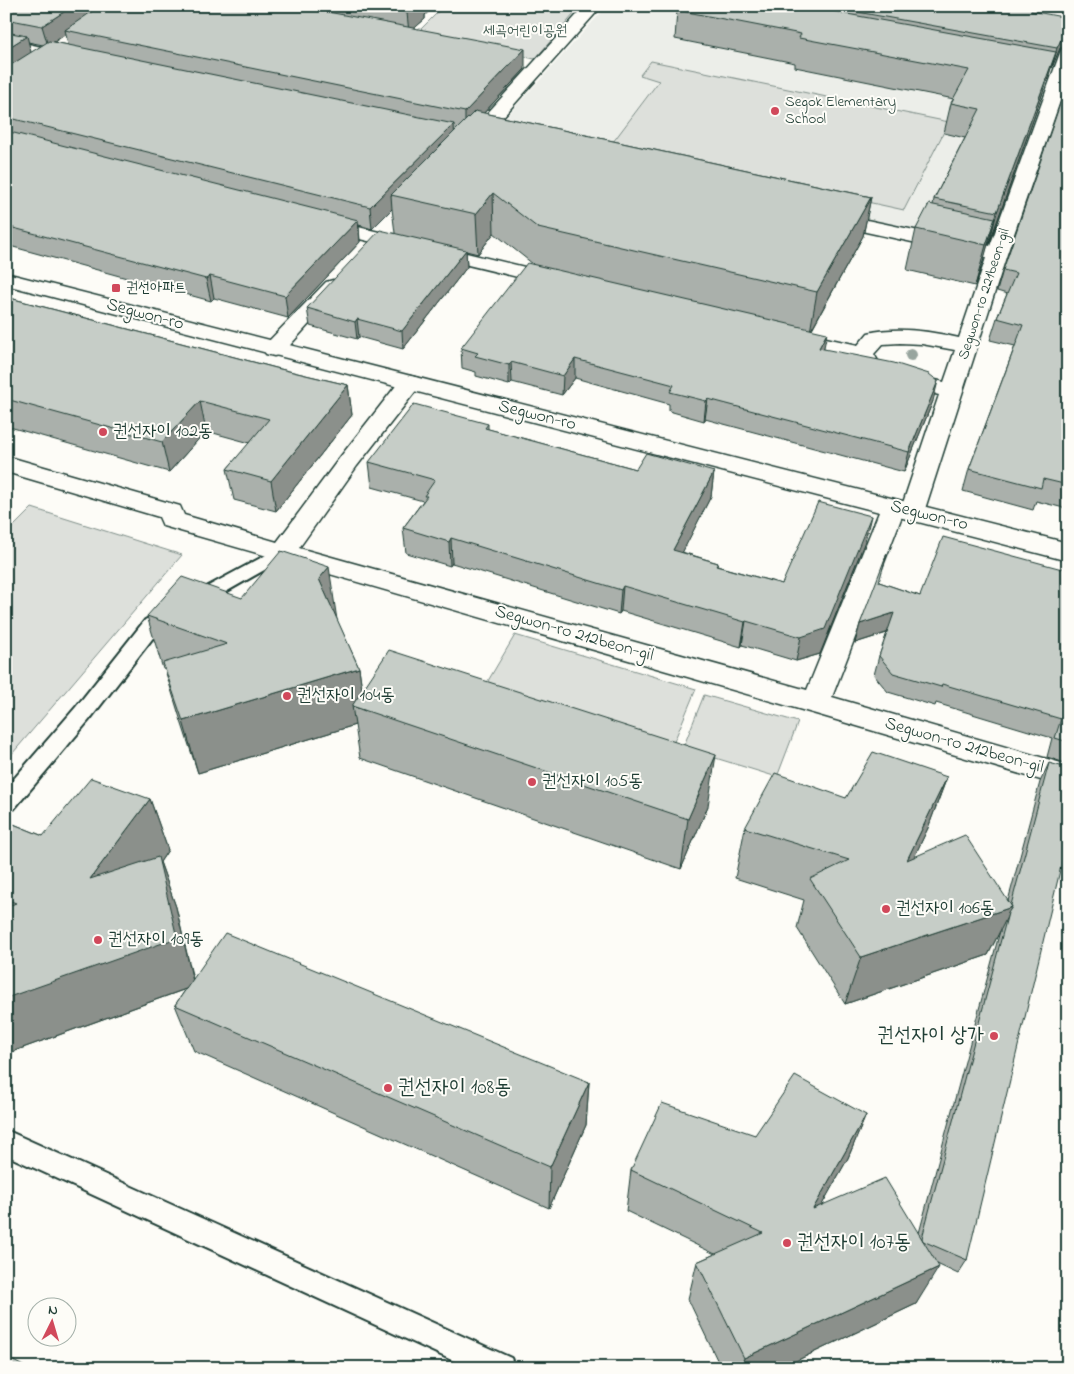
<svg xmlns="http://www.w3.org/2000/svg" width="1074" height="1374" font-family="'Indie Flower','Poor Story',sans-serif">
<style>
.built{fill:#eceee9}
.green{fill:#dde0db;stroke:#7e8e88}
.lines{fill:none;stroke-linecap:round;stroke-linejoin:round}
.service-casing{stroke:#1f3d34;stroke-width:4}
.minor-casing{stroke:#1f3d34;stroke-width:3}
.tertiary-casing{stroke:#1f3d34;stroke-width:3}
.service{fill:#fdfcf7;fill-rule:evenodd}
.minor{fill:#fdfcf7;fill-rule:evenodd}
.tertiary{fill:#fdfcf7;fill-rule:evenodd}
.tree{fill:#98a59e}
.wall{fill:#aab0ab;stroke:#1f3d34;fill-rule:evenodd}
.shaded-wall{fill:#8b908b;stroke:#1f3d34}
.building{fill:#c6cdc7;stroke:#1f3d34}
.poi-dot{fill:#d1495b;stroke:#fdfcf7;stroke-width:2}
.labels{text-anchor:middle;dominant-baseline:central;stroke-width:4;stroke-linejoin:round;paint-order:stroke}
.far-park-label{font-size:15px;fill:#455e55;stroke:#fdfcf7}
.far-poi-label{font-size:15px;fill:#1f3d34;stroke:#fdfcf7;text-anchor:start}
.far-street-label{font-size:15px;fill:#1f3d34;stroke:#fdfcf7}
.street-label{font-size:18px;fill:#1f3d34;stroke:#fdfcf7}
.poi-label{font-size:18px;fill:#1f3d34;stroke:#fdfcf7;text-anchor:start}
.near-poi-label{font-size:21px;fill:#1f3d34;stroke:#fdfcf7;text-anchor:start}
</style>
<rect width="100%" height="100%" fill="#fdfcf7"/>
<filter id="ink" filterUnits="userSpaceOnUse"><feTurbulence type="fractalNoise" baseFrequency=".02" numOctaves="2"/><feDisplacementMap in="SourceGraphic" scale="10" xChannelSelector="R" yChannelSelector="G"/><feConvolveMatrix kernelMatrix="1 2 1 2 8 2 1 2 1" color-interpolation-filters="sRGB"/></filter>
<g filter="url(#ink)">
<path class="built" d="M607 6H636L1048 84 993 248 488 137Z"/>
<path class="green" d="M444 6H581L535 59 415 35Z
M651 61 949 122 904 210 610 146 659 81 640 75Z
M32 508 182 555 6 761V534Z
M515 635 696 689 673 744 485 686Z
M704 695 798 722 777 777 683 748Z"/>
<g class="lines">
<defs>
<path id="service" d="M283 546 289 548 292 552 289 556 159 630 90 719 14 809 6 812V788L76 707 145 620Z
M6 1130 511 1358 515 1368H469L6 1155Z"/>
<path id="minor" d="M585 6H602L476 147 470 148 464 147 461 143 464 139Z
M6 39 77 55 79 59 77 63 71 64 6 49Z
M1068 48V78L1007 254 924 512 921 518 912 520 902 516 832 697 1068 765V788L816 714 163 526 159 517 6 472V456L180 506 184 515 277 542 341 456 402 378 410 376 418 378 421 383 418 388 357 466 299 548 807 690 881 507 884 501 893 499 903 503 939 395 903 386 862 370 855 358 781 341 778 336 781 331 789 330 858 345 868 333C898 326 930 331 959 338L986 258 829 224 822 222 819 218 822 214 829 212 990 246 1060 53 1062 49ZM900 343 922 344 955 350 944 382 918 376 878 361 874 354 883 344Z
M325 219 562 276 565 280 562 284 555 286 318 229 315 225 318 221Z
M333 280 340 282 343 286 340 290 282 354 274 356 266 354 263 349 266 344 326 282Z"/>
<path id="tertiary" d="M6 273 1068 543V561L6 285Z"/>
</defs>
<use href="#service" class="service-casing"/>
<use href="#minor" class="minor-casing"/>
<use href="#tertiary" class="tertiary-casing"/>
<use href="#service" class="service"/>
<use href="#minor" class="minor"/>
<use href="#tertiary" class="tertiary"/>
</g>
<circle class="tree" cx="911" cy="355" r="6"/>
<path class="wall" d="M6 6H435L425 15V19L414 28 525 69 484 113 871 197 863 236 812 329 824 349 933 401 904 472 705 419 704 421 669 411V404L575 378 562 395 512 382 509 385 476 376V372L462 368 461 348 533 264 494 233 478 254 466 251 467 267 403 349 359 337 357 339 310 326 307 308 395 233 392 209 372 229 359 225 360 242 288 318 214 298 211 301 6 245ZM66 34 68 45 54 42ZM28 42 43 45 31 53Z
M681 6H1038L1035 12 1060 48 1051 68 1047 81 989 244H988L975 286 907 270 916 229 933 205 934 199 965 138 944 133 951 103 954 99 795 67V63L675 39 677 10Z
M1068 81V509L1036 501 1033 510 963 491 969 469 1015 346 990 340 997 318 1007 294 997 291 1003 270Z
M6 297 276 368 348 385 352 415 276 511 234 500 227 469 250 443 206 431 169 472 6 426Z
M488 424V429L636 469 714 472 711 496 682 552 718 563 717 566 782 584 865 541 820 654 796 661 742 645 741 647 621 611 619 614 452 563 450 566 406 553 403 528 423 501 372 487 369 462Z
M1062 569H1068V764L1047 757 1052 738 936 703 935 706 888 692 874 675 879 656 887 633 855 643 860 624 879 582 920 596Z
M242 598 337 620 359 668 362 690 708 806 681 869 360 758 355 725 198 773 179 715 165 670 163 669 147 616Z
M1049 763 967 1260 958 1274 937 1264 916 1304 781 1368H721L688 1299 697 1262 715 1254 626 1211 631 1170 755 1135 866 1115 848 1158 821 1206 919 1233 1000 931 988 955 845 1004 797 928 804 900 735 878 745 828 846 798 947 777 928 828 914 857 1008 901 1040 782Z
M150 799 168 850 160 862 176 907 193 979 589 1082 586 1125 549 1208 194 1051 175 1005 186 989 6 1054V821L43 836Z"/>
<path class="shaded-wall" d="M73 6H108L65 30 66 34 48 46 42 26Z
M415 6H435L425 15V19L409 33 407 13Z
M1034 6H1038L1026 31 1031 11Z
M1068 28V47L1060 48 1052 68 1057 48 1066 29Z
M27 36 32 56 6 73V49Z
M525 49V69L465 133V112Z
M1056 52 1047 81 989 244 997 212Z
M454 124 455 145 391 195 392 209 372 229 370 207Z
M493 193 494 233 478 254 476 214Z
M871 197 863 236 810 332 817 292Z
M995 218 984 259 975 286 986 245Z
M358 220 360 242 288 318 285 296Z
M466 250 467 267 403 349 402 331Z
M210 276 214 298 211 301 206 279Z
M357 319 359 337 357 339 355 322Z
M827 333 823 352 819 348Z
M575 359V378L562 395 563 376Z
M511 362 512 382 509 385V365Z
M938 381 933 401 904 472 909 452Z
M348 385 352 415 276 511 271 481Z
M708 399 705 419 704 421 706 401Z
M200 401 206 431 169 472 162 442Z
M714 472 711 496 671 575 673 550Z
M871 516 865 541 820 654 796 661 801 637Z
M451 538 452 563 450 566 449 542Z
M329 567 337 620 319 579Z
M623 586 621 611 619 614 621 590Z
M894 613 889 632 855 643 860 624Z
M746 621 742 645 741 647 745 622Z
M359 668 365 711 352 706 355 725 198 773 183 721Z
M716 755 708 806 681 869 688 819Z
M947 777 928 828 889 910 907 860Z
M150 799 168 850 160 862 176 907 194 986 6 1054V998L90 879Z
M1012 907 988 955 845 1004 861 957Z
M589 1082 586 1125 549 1208 550 1167Z
M866 1115 848 1158 798 1248 813 1209Z
M939 1267 916 1304 781 1368H740L744 1358Z"/>
<path class="building" d="M6 6H73L42 26 6 19Z
M100 6H296L525 49 465 112 65 30Z
M371 6H415L407 13Z
M681 6H803L1056 52 997 212 934 199 980 109 951 103 969 70 799 38 801 34 677 10Z
M824 6H1034L1031 11 1068 18V28L1066 29 1057 48Z
M6 32 27 36 6 49Z
M49 41 454 124 370 207 6 117V68Z
M1068 81V485L1043 479 1041 488 969 469 1023 325 997 318 1016 273 1003 270Z
M475 111 871 197 817 292 538 228 493 193 476 214 391 195Z
M6 131 358 220 285 296 210 276 206 279 6 226Z
M929 204 995 218 986 245 916 229Z
M380 230 466 250 402 331 357 319 355 322 307 308Z
M527 263 827 333 819 348 894 363 929 374 938 381 909 452 708 399 706 401 670 392 674 385 575 359 563 376 511 362 509 365 475 356 478 353 461 348Z
M6 297 276 368 348 385 271 481 227 469 269 419 200 401 162 442 6 399Z
M414 404 488 424 485 428 636 469 646 453 714 472 673 550 718 563 716 566 782 584 818 502 871 516 825 629 801 637 746 621 745 622 623 586 621 590 451 538 449 542 403 528 427 496H424L435 480 369 462Z
M943 537 1062 569 1063 567 1068 569V742L1055 738 1061 719 942 684 941 687 893 673 879 656 894 613 860 624 887 553 879 582 920 596Z
M281 551 329 567 319 579 359 668 183 721 163 663 227 644 147 616 182 577 242 598Z
M389 650 716 755 688 819 352 706Z
M873 752 947 777 907 860 965 835 1012 907 861 957 810 879 849 860 745 828 775 773 846 798Z
M1049 763 1068 768V837L967 1260 923 1241 922 1238 1008 913 1012 907 1011 905Z
M91 778 150 799 90 879 158 857 177 938 6 998V907L16 903 6 899V821L43 836Z
M225 933 589 1082 550 1167 175 1005Z
M795 1076 866 1115 813 1209 885 1178 939 1267 744 1358 697 1262 763 1233 631 1170 662 1103 755 1135Z
M6 1357 27 1368H6Z"/>
</g>
<g class="poi-dot">
<circle cx="775" cy="111" r="5"/>
<rect x="111" y="283" width="10" height="10" rx="2.5"/>
<circle cx="103" cy="432" r="5"/>
<circle cx="287" cy="696" r="5"/>
<circle cx="532" cy="782" r="5"/>
<circle cx="886" cy="909" r="5"/>
<circle cx="98" cy="940" r="5"/>
<circle cx="994" cy="1036" r="5"/>
<circle cx="388" cy="1088" r="5"/>
<circle cx="787" cy="1243" r="5"/>
</g>
<g class="labels">
<g class="far-park-label">
<text x="525" y="31">세곡어린이공원</text>
</g>
<g class="far-poi-label">
<text x="785" y="102">Segok Elementary<tspan x="785" dy="17">School</tspan></text>
<text x="126" y="288">권선아파트</text>
</g>
<g class="far-street-label">
<text transform="translate(984 294) rotate(-72)">Segwon-ro 221beon-gil</text>
</g>
<g class="street-label">
<text transform="translate(145 315) rotate(15)">Segwon-ro</text>
<text transform="translate(537 416) rotate(14)">Segwon-ro</text>
<text transform="translate(929 516) rotate(14)">Segwon-ro</text>
<text transform="translate(574 634) rotate(16)">Segwon-ro 212beon-gil</text>
<text transform="translate(964 746) rotate(16)">Segwon-ro 212beon-gil</text>
</g>
<g class="poi-label">
<text x="113" y="432">권선자이 102동</text>
<text x="297" y="696">권선자이 104동</text>
<text x="542" y="782">권선자이 105동</text>
<text x="896" y="909">권선자이 106동</text>
<text x="108" y="940">권선자이 109동</text>
</g>
<g class="near-poi-label">
<text x="984" y="1036" text-anchor="end">권선자이 상가</text>
<text x="398" y="1088">권선자이 108동</text>
<text x="797" y="1243">권선자이 107동</text>
</g>
</g>
<rect width="1074" height="1374" fill="none" stroke="#fdfcf7" stroke-width="25"/>
<rect x="12" y="12" width="1049" height="1349" fill="none" stroke="#1f3d34" stroke-width="2" filter="url(#ink)"/>
<g transform="translate(52 1322) rotate(5)"><circle r="24" fill="#fdfcf7" stroke="#a4b0a9"/>
<path d="M0-4L9 19L0 12L-9 19Z" fill="#d1495b"/>
<text y="-8" font-size="14" font-weight="bold" text-anchor="middle" fill="#1f3d34">N</text>
</g>
</svg>
